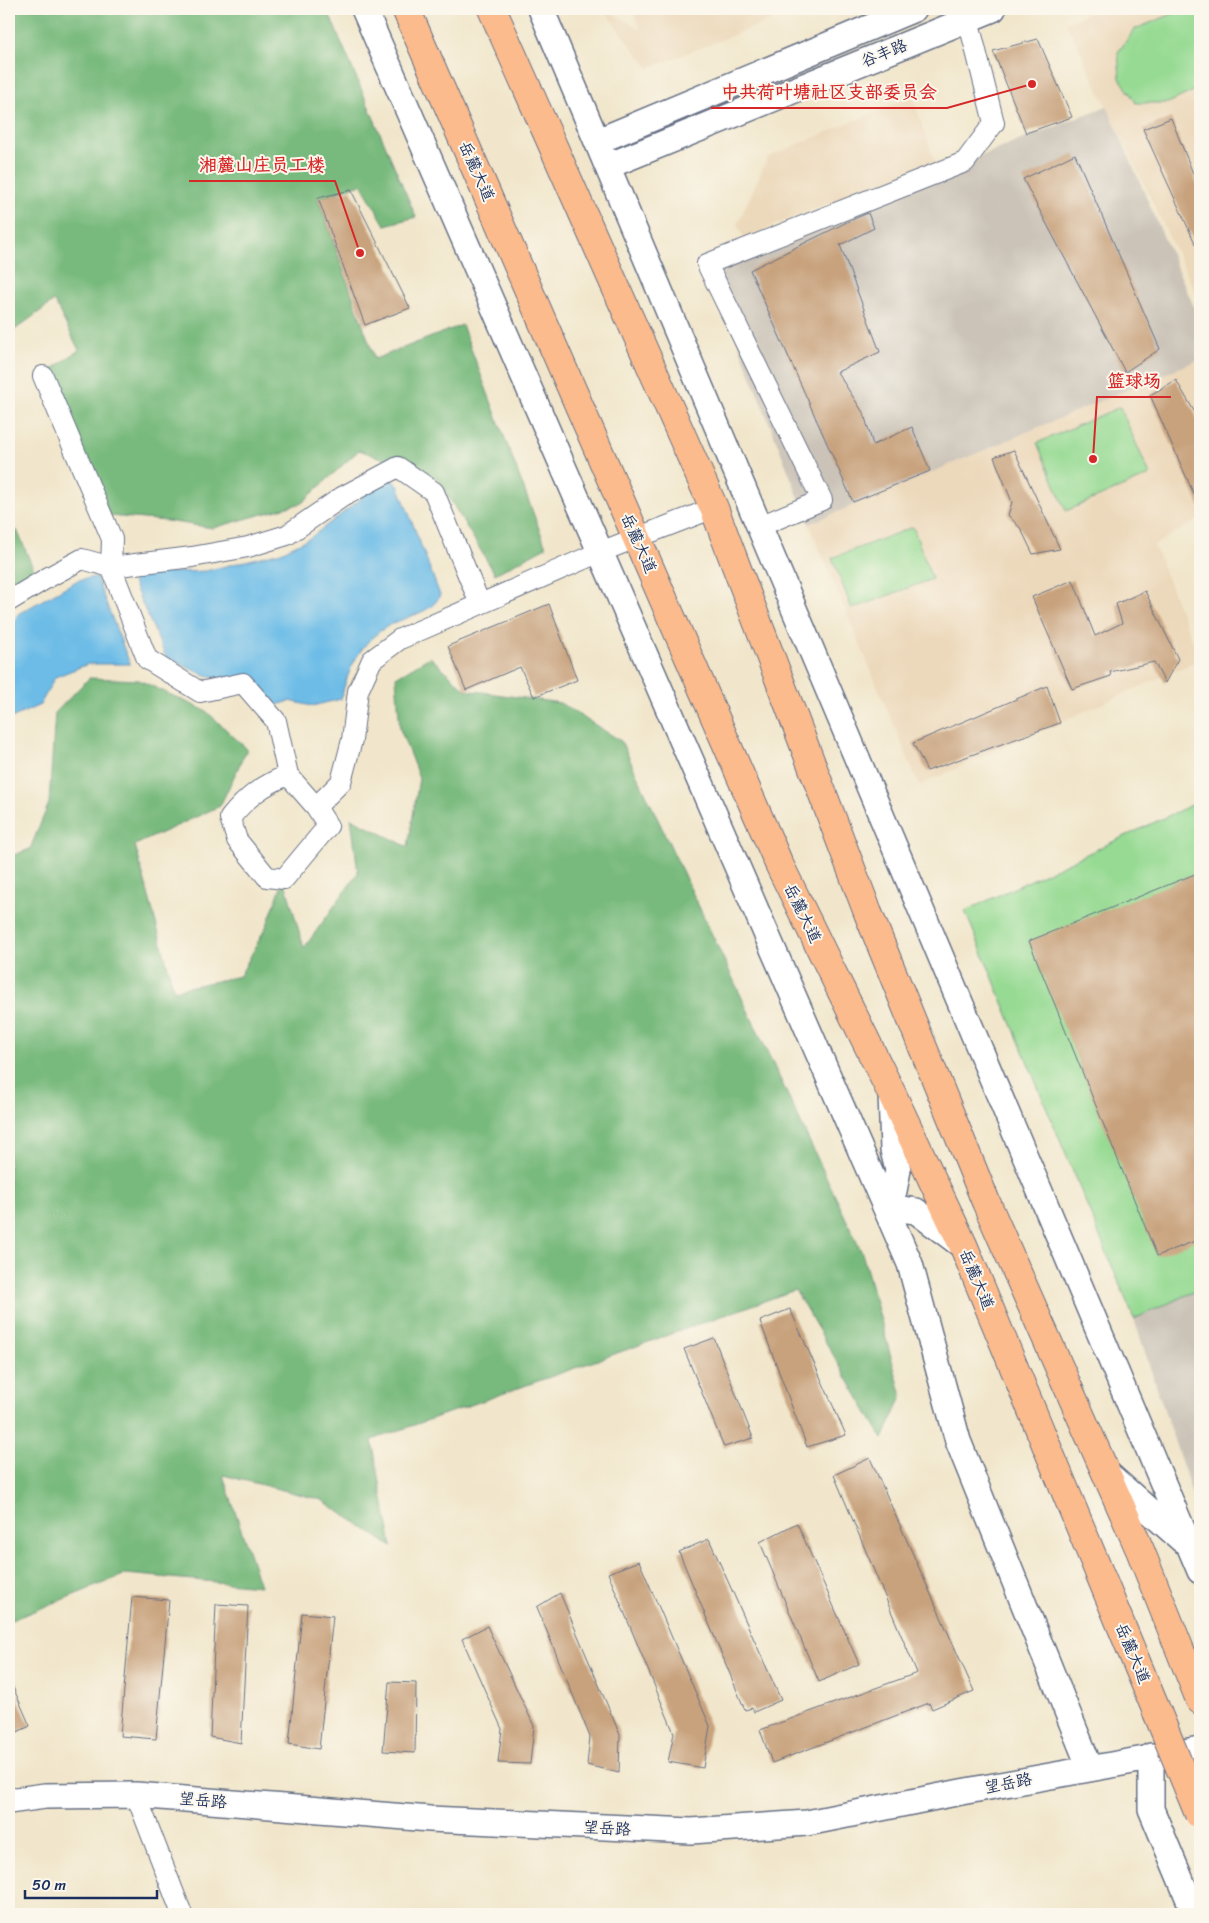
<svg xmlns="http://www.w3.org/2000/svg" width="1209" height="1923" font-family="Sriracha,'LXGW WenKai TC',sans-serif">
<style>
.built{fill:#ecd8ba}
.industrial{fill:#cbc3b8}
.green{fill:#96da93;stroke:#588478}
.forest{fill:#78ba7d;stroke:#4a746e}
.water{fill:#6cbce7;stroke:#4476a2}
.building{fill:#c8a27d}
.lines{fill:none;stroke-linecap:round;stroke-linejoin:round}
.minor-casing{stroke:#666f84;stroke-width:22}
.tertiary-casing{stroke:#666f84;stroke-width:28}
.trunk-casing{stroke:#666f84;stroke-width:30}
.minor{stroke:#fff;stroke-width:20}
.tertiary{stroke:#fff;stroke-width:25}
.trunk{stroke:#fbbb8d;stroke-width:28}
.trunk-bridge-casing{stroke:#666f84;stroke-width:30;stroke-linecap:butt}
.trunk-bridge{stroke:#fbbb8d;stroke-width:28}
.labels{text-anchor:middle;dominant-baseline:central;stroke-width:4;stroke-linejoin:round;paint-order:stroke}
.street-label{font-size:16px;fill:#1b2f5e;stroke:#fbf7ec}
.leader{fill:none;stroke:#d62828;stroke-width:2}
.callout-dot{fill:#d62828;stroke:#fbf7ec;stroke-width:2}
.callout-label{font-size:18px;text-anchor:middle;font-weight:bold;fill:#d62828;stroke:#fbf7ec;stroke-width:4;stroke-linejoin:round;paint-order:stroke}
</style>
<rect width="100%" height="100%" fill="#fbf7ec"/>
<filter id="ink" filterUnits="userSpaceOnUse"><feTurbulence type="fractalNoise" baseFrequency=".02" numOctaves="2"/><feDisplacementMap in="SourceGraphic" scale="10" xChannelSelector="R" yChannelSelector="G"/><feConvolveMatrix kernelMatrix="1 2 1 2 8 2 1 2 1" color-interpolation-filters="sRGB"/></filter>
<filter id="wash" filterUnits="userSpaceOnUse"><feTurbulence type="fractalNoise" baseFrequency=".0096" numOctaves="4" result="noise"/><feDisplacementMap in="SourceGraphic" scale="20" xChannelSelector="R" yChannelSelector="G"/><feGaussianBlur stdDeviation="1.12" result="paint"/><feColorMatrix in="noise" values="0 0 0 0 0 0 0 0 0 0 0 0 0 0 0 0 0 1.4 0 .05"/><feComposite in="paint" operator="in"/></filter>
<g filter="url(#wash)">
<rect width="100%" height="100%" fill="#f1e6cb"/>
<path class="built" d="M631 9H800L649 68 619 31 605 10 641 29Z
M1100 9H1200V301L1066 22Z
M912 96 935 162 774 225 745 239 737 225 768 157Z
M1200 359V519L1154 545 1200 660 919 785 809 524Z"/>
<path class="industrial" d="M1107 106 1200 321V359L809 524 707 264Z
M1200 1289V1507L1196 1506 1134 1319Z"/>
<path class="green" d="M1185 9H1200V88L1168 103H1136L1120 78 1118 52 1135 29Z
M1120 407 1150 475 1066 511 1037 443Z
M913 527 932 579 852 609 832 558Z
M1200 801V1289L1134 1319 965 911Z"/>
<path class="forest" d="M9 9H327L416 217 385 225 361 184 318 199 375 359 462 325 546 547 495 574 437 478 359 450 302 503 213 528 167 521 110 516 43 376 79 350 54 301 9 334Z
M17 530 36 575 9 590V533Z
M430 657 466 690 560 703 621 741 862 1253 902 1396 883 1439 795 1290 372 1440 392 1547 322 1500 223 1475 260 1586 126 1574 9 1621V857L30 849 49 803 55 713 89 678 139 680 206 711 247 749 220 806 135 845 174 990 240 976 267 925 284 879 304 948 358 873 351 818 408 847 419 778 400 729 396 677Z"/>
<path class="water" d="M381 478H388L398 485 440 595C432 614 405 616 388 626 360 642 348 669 341 699L312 706 290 701 277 705C258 681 236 684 209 676 195 672 180 663 166 657L129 574 206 571 281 552 310 538 357 502Z
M96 577 130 664H88L55 677 40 705 9 719V632L18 614 78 580Z"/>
<g id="blocks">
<path class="building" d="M1038 39 1072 117 1026 133 993 51Z
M1171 118 1200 191V254L1143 129Z
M1075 154 1160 349 1125 372 1023 179Z
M351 190 410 308 365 325 318 198Z
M868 213 874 228 840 245 880 352 837 372 864 414 873 445 912 427 930 471 853 502 750 270 847 222Z
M1176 380 1194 411 1200 426V508L1150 395Z
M1014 450 1060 549 1033 554 1021 529 1008 515 1012 502 994 457Z
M1073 580 1095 636 1122 623 1116 604 1145 591 1178 659 1165 683 1154 662 1110 672 1111 676 1072 689 1032 597Z
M549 604 577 680 534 697 520 667 466 690 448 646Z
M1047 686 1060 723 927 771 913 743Z
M1200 872V1239L1157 1256 1029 941Z
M790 1309 846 1435 807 1447 760 1321Z
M714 1338 753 1438 724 1447 684 1349Z
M870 1458 974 1691 932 1709 929 1703 772 1763 760 1730 917 1673 834 1475Z
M797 1523 859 1664 819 1682 760 1542Z
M709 1539 781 1700 754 1712 752 1708 745 1710 679 1552Z
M639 1561 710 1726 703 1768 668 1762 674 1733 608 1573Z
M560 1593 620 1735 619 1773 587 1765 590 1737 537 1607Z
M132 1597 169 1600 156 1739 120 1736Z
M216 1604 248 1606 241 1743 210 1737Z
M302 1613 333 1616 319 1749 289 1744Z
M487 1626 534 1726 530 1764 498 1763 502 1729 462 1639Z
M9 1678 30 1726 9 1736Z
M389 1682 416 1683 415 1753 383 1751Z"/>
</g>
</g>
<g filter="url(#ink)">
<use href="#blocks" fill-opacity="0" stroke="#666f84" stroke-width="1"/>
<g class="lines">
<defs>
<path id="minor" d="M43 376 112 539 111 567 192 557 248 547 287 535 342 497 398 467 434 492 480 604
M760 526 822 500 707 264 965 162 994 123 968 19
M9 601 47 578 82 559 111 567 147 659 200 692 243 683 276 721 288 775
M316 807 288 775C263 785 247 797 230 818L237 840 267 877 284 879 328 826 316 807 341 782 352 740 358 691 372 660 400 639 600 552 714 508
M136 1795 182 1914"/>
<path id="tertiary" d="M364 9 910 1264 958 1441 1090 1768
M541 9 1200 1571
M598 141 914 9
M608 166 993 9
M891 1092 893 1150 898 1170 894 1191 886 1207 916 1211 964 1247
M1107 1473 1182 1540
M1151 1756V1809L1195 1914
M9 1801 45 1796 136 1795 430 1819 691 1831 807 1823 961 1792 1200 1749"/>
<path id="trunk" d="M406 9 779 864 891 1092 964 1247 1157 1712
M492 9 714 508 868 913 986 1202 1140 1550 1200 1700"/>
</defs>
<use href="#minor" class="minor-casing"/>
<use href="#tertiary" class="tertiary-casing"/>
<use href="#trunk" class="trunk-casing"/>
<use href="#minor" class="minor"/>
<use href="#tertiary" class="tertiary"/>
<use href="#trunk" class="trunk"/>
<defs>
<path id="trunk-bridge" d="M1157 1712 1199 1814"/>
</defs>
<use href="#trunk-bridge" class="trunk-bridge-casing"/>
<use href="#trunk-bridge" class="trunk-bridge"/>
</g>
</g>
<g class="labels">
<g class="street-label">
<text transform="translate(884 53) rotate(-22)">谷丰路</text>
<text transform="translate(477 171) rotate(66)">岳麓大道</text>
<text transform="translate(639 543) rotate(66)">岳麓大道</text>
<text transform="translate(803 913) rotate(64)">岳麓大道</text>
<text transform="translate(977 1279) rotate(67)">岳麓大道</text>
<text transform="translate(1133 1653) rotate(67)">岳麓大道</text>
<text transform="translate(1008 1783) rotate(-11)">望岳路</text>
<text transform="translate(203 1800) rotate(5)">望岳路</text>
<text transform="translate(607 1828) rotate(3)">望岳路</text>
</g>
</g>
<path class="leader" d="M1032 84L947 108H711M360 253L335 181H189M1093 459L1097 397H1171"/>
<g class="callout-dot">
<circle cx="1032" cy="84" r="5"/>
<circle cx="360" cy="253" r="5"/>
<circle cx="1093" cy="459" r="5"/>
</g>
<g class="callout-label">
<text x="829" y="98">中共荷叶塘社区支部委员会</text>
<text x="262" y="171">湘麓山庄员工楼</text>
<text x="1134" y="387">篮球场</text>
</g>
<rect width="1209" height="1923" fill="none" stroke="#fbf7ec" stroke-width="30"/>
<path d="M25 1890v8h132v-8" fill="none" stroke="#1b2f5e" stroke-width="2.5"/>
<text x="32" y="1890" font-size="15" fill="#1b2f5e" stroke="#fbf7ec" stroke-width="4" paint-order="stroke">50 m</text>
</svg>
